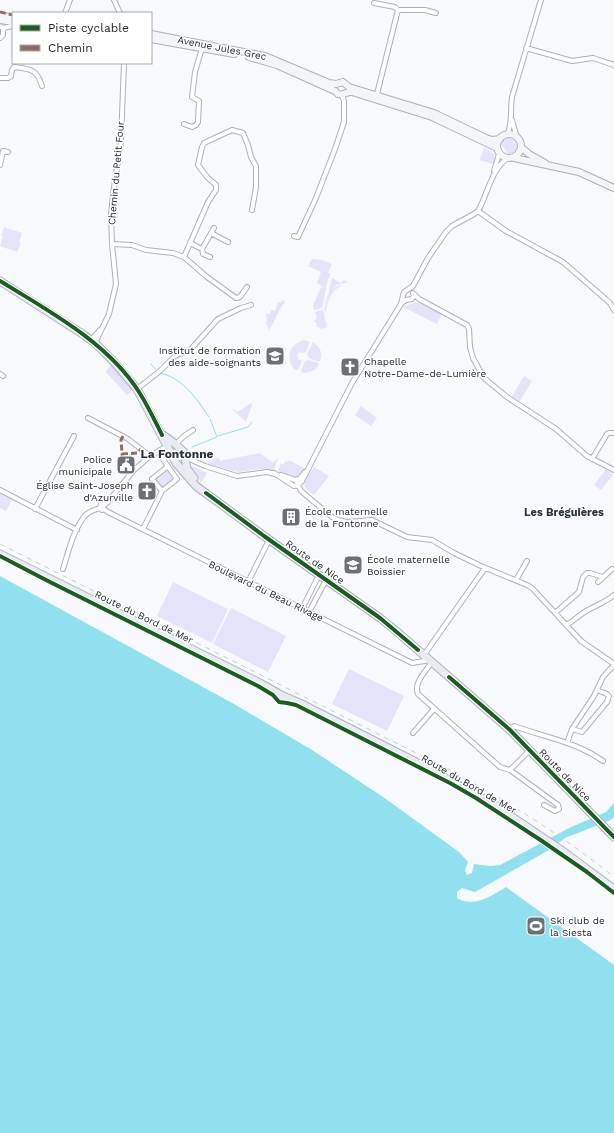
<svg xmlns="http://www.w3.org/2000/svg" width="614" height="1133" font-family="'Work Sans',sans-serif">
<style>
.green{fill:#e3e3f9}
.water{fill:#91e0ef}
.lines{fill:none;stroke-linecap:round;stroke-linejoin:round}
.stream{stroke:#91e0ef;stroke-width:1}
.street-casing{stroke:#aeb1b4;stroke-width:6}
.secondary-casing{stroke:#aeb1b4;stroke-width:8}
.primary-casing{stroke:#adb2bd;stroke-width:9}
.street{stroke:#fefeff;stroke-width:4}
.secondary{stroke:#f4f5f8;stroke-width:6}
.primary{stroke:#e9ebf2;stroke-width:7}
.rail{stroke:#cacbcc;stroke-width:1;stroke-dasharray:5 5;stroke-linecap:butt}
.quiet{stroke:#8d6e63;stroke-width:3;stroke-dasharray:6 3;stroke-linecap:butt}
.cycleway-casing{stroke:#fff;stroke-width:6}
.cycleway{stroke:#1b5e20;stroke-width:4}
.labels{text-anchor:middle;dominant-baseline:central;stroke-width:3;stroke-linejoin:round;paint-order:stroke}
.street-label{font-size:10px;fill:#21252a;stroke:#fff}
.poi-label{font-size:10px;fill:#21252a;stroke:#fff;text-anchor:start}
.neighbourhood-label{font-size:11px;font-weight:bold;fill:#29333d;stroke:#fff}
.quarter-label{font-size:12px;font-weight:bold;fill:#29333d;stroke:#fff}
</style>
<rect width="100%" height="100%" fill="#f7f9fc"/>
<path class="green" d="M509 138 515 140 517 145 516 151 509 155 501 144 504 140Z
M484 147 494 154 495 159 493 164 480 160Z
M4 227 22 233 19 242 21 243 17 252 0 246 3 236H1Z
M312 259 322 260 332 264 328 273 331 274 328 279 322 308 314 310 313 305 322 286 317 283 321 272 308 266Z
M332 278 341 283 344 280 348 282 336 285 333 290 337 286 342 285C332 291 327 300 326 312H325L324 309 330 294 324 305 329 292Z
M282 300 285 302C278 310 276 320 269 330L266 323 267 320 266 314 268 313 269 315 271 310 275 311 278 302 281 303Z
M416 302 442 313 437 324 403 307Z
M323 310 327 327 321 329 316 326 317 323 314 322 317 317 315 312Z
M304 340 310 342 306 352 303 353 299 352 297 356 299 357 298 359 302 361 298 370H295C285 359 289 344 304 340Z
M313 342C320 347 324 354 319 362L309 358 307 354Z
M308 360 318 363 319 364C315 372 310 372 303 373L301 371 305 361Z
M111 364 134 389 127 395 106 372Z
M524 376 532 381 520 401 512 396Z
M251 403 252 405 246 422 231 408 238 412Z
M361 406 377 418 371 426 355 415Z
M260 453 273 463 278 457 274 470 260 469 238 472 207 464 213 459 219 458 220 461Z
M289 460 304 468C296 482 290 477 278 471L281 463 283 465 286 461 288 462Z
M192 466 207 473 201 483 190 468Z
M314 467 329 476 314 495C298 485 305 480 314 467Z
M167 469 174 479 162 488 154 479Z
M606 469 613 475 601 490 594 485Z
M0 494 12 500 6 511 0 508Z
M173 582 228 609 212 643 157 616Z
M231 608 286 636 268 672 213 644Z
M349 669 404 696 387 731 332 704Z"/>
<path class="water" d="M0 576 234 704 312 750 386 799 459 852 468 862 465 870 467 875 472 873 474 864 490 866 500 865 569 828 606 812 614 803V817L611 820 565 838 549 850 475 892 462 888 457 892V898C473 908 492 896 506 887L614 965V1133H0Z"/>
<g class="lines">
<path class="stream" d="M151 364 157 371
M160 373C183 378 196 398 209 417
M218 436 248 427 252 422
M192 447 217 437 210 419"/>
<defs>
<path id="street" d="M114 0 120 13
M374 3 395 7 398 10
M65 13 70 0
M0 26 3 28 13 26
M0 38 3 35V28
M526 48 572 61 593 58 614 65
M0 78H8L11 76 12 70 14 67C30 69 37 69 42 86
M377 94 398 10H425L436 13
M512 120 517 138
M184 124 192 127 196 125 198 122 199 101 192 97 195 72 202 48
M507 135C513 124 510 109 512 97L541 0
M0 165 3 151 8 152
M494 171 499 154
M478 211 506 231 563 262 610 303 614 310
M211 233 228 242
M294 236 298 237 316 198 335 149 344 122V101L342 95
M190 243 202 249 214 228
M112 244 132 245 146 250 173 253 184 257 207 277 236 298 240 297 247 287
M202 249 203 254 210 257
M184 257 208 202 216 190V185L207 177 198 165 202 147 204 143 232 130 243 133 248 145 251 157 256 166V187L252 210
M414 294 419 299 467 325 469 329 470 347 473 358 484 378 507 397 556 429 587 456 614 470
M402 303 406 300 412 299 414 296 413 293
M91 340 100 330
M95 343 109 314 116 284 112 244 111 215 113 194 121 141 124 63
M0 374 3 376
M137 389 160 371 175 356 190 350 218 319 241 308 251 305
M88 418 128 439 150 456
M176 444 184 436 193 430
M158 451C164 461 170 470 177 479L162 491 152 479 168 466
M185 457 205 466 237 476 267 472 275 474
M592 459 607 434 609 433H614
M274 473 294 486 298 485 302 481 352 383 401 304 404 292 413 286 428 258 446 232 452 226 474 214 478 211C488 194 491 169 508 158
M281 475 295 480 299 479 305 472
M296 480 301 491 332 517 338 520 347 522 372 520 407 537 432 540 454 553 481 566 527 585 532 588 581 641 614 664
M0 490 77 530
M100 508 102 510 104 509 108 512 412 663 430 660
M35 509 74 436
M143 529 162 491
M63 569C68 553 73 531 84 517 87 512 94 510 100 508L101 504 104 505 107 503 133 471 150 456 167 446
M516 580 527 561
M248 582 269 540
M598 582 612 569
M302 609 319 575
M309 612 326 580
M555 613 579 592 583 577 587 573H590L603 577
M566 625C574 621 580 614 588 610 597 605 606 602 614 595
M424 655 485 568
M432 662C426 671 413 683 418 694L500 767 510 770 558 805 559 809 555 811 544 805
M572 729 582 732 607 702 609 696 607 694 597 690
M510 730 514 726C544 737 577 742 603 761
M413 733 434 709
M567 743 572 729 594 696 603 677 614 665
M510 770 530 750"/>
<path id="secondary" d="M0 15 13 18
M0 20 13 22
M151 34 265 56 329 83 336 84 343 82 349 87 434 113 486 138 492 140 500 139
M151 39 234 54
M249 57 277 65 335 91 338 94C343 96 347 91 352 92L432 117 497 148
M497 146a12 12 0 1 1 24 0a12 12 0 1 1-24 0Z
M521 147 529 154 545 163
M514 158 579 172 614 188"/>
<path id="primary" d="M0 281 84 335 95 343 113 361 137 389 176 463 196 486 264 536 380 618 395 630 510 730 614 837
M163 435 174 443 184 452 187 469 194 478
M0 554 260 683 283 696 304 705 420 764 493 804 564 852 614 889"/>
</defs>
<use href="#street" class="street-casing"/>
<use href="#secondary" class="secondary-casing"/>
<use href="#primary" class="primary-casing"/>
<use href="#street" class="street"/>
<use href="#secondary" class="secondary"/>
<use href="#primary" class="primary"/>
<path class="rail" d="M0 544 446 768C505 800 562 835 614 877"/>
<path class="quiet" d="M0 12 13 15
M123 436 121 440 123 466
M122 454 138 453 141 449"/>
<defs>
<path id="cycleway" d="M0 281C49 311 108 343 139 392 148 406 155 421 162 435
M206 493 264 536 380 618 418 650
M0 556 46 580 258 686 273 695 279 702 287 703 296 705 450 783 476 798 539 839 587 872 614 893
M449 677 510 730 614 837"/>
</defs>
<use href="#cycleway" class="cycleway-casing"/>
<use href="#cycleway" class="cycleway"/>
</g>
<defs>
<symbol id="university-square" viewBox="-11 -11 22 22"><rect x="-9" y="-9" width="18" height="18" rx="4" fill="#6c6f74" stroke="#fff"/><path d="M0-5L7-2L0 1L-7-2ZM-4 1L0 2.5L4 1V4Q0 6-4 4Z" fill="#fff"/></symbol>
<symbol id="church-square" viewBox="-11 -11 22 22"><rect x="-9" y="-9" width="18" height="18" rx="4" fill="#6c6f74" stroke="#fff"/><path d="M-1.2-6h2.4v3.5h3.3v2.4h-3.3V6h-2.4V-.1h-3.3v-2.4h3.3Z" fill="#fff"/></symbol>
<symbol id="civic-square" viewBox="-11 -11 22 22"><rect x="-9" y="-9" width="18" height="18" rx="4" fill="#6c6f74" stroke="#fff"/><path d="M-.6-6.5H3V-4.5H.6V-3L4-1V1h2V6H-6V1h2V-1L-.6-3ZM-1.2 2.5V6h2.4V2.5Z" fill="#fff"/></symbol>
<symbol id="building-square" viewBox="-11 -11 22 22"><rect x="-9" y="-9" width="18" height="18" rx="4" fill="#6c6f74" stroke="#fff"/><path d="M-4-6H4V6H1V3H-1V6H-4ZM-2.5-4.3h1.7v1.8h-1.7ZM.8-4.3h1.7v1.8H.8ZM-2.5-1h1.7V.8h-1.7ZM.8-1h1.7V.8H.8Z" fill="#fff"/></symbol>
<symbol id="school-square" viewBox="-11 -11 22 22"><rect x="-9" y="-9" width="18" height="18" rx="4" fill="#6c6f74" stroke="#fff"/><path d="M0-5L7-2L0 1L-7-2ZM-4 1L0 2.5L4 1V4Q0 6-4 4Z" fill="#fff"/></symbol>
<symbol id="stadium-square" viewBox="-11 -11 22 22"><rect x="-9" y="-9" width="18" height="18" rx="4" fill="#6c6f74" stroke="#fff"/><path d="M0-5a6.5 5 0 1 0 0 10a6.5 5 0 1 0 0-10ZM-3.5-1.8h7v3.6h-7Z" fill="#fff"/></symbol>
</defs>
<g fill-rule="evenodd">
<use href="#university-square" x="264" y="345" width="22" height="22"/>
<use href="#church-square" x="339" y="356" width="22" height="22"/>
<use href="#civic-square" x="115" y="454" width="22" height="22"/>
<use href="#church-square" x="136" y="480" width="22" height="22"/>
<use href="#building-square" x="280" y="506" width="22" height="22"/>
<use href="#school-square" x="342" y="554" width="22" height="22"/>
<use href="#stadium-square" x="525" y="915" width="22" height="22"/>
</g>
<g class="labels">
<g class="street-label">
<text transform="translate(222 48) rotate(11)">Avenue Jules Grec</text>
<text transform="translate(116 173) rotate(-85)">Chemin du Petit Four</text>
<text transform="translate(315 562) rotate(35)">Route de Nice</text>
<text transform="translate(266 591) rotate(26)">Boulevard du Beau Rivage</text>
<text transform="translate(144 617) rotate(26)">Route du Bord de Mer</text>
<text transform="translate(565 775) rotate(46)">Route de Nice</text>
<text transform="translate(469 784) rotate(30)">Route du Bord de Mer</text>
</g>
<g class="poi-label">
<text x="261" y="350" text-anchor="end">Institut de formation<tspan x="261" dy="12">des aide-soignants</tspan></text>
<text x="364" y="361">Chapelle<tspan x="364" dy="12">Notre-Dame-de-Lumière</tspan></text>
<text x="112" y="459" text-anchor="end">Police<tspan x="112" dy="12">municipale</tspan></text>
<text x="133" y="485" text-anchor="end">Église Saint-Joseph<tspan x="133" dy="12">d'Azurville</tspan></text>
<text x="305" y="511">École maternelle<tspan x="305" dy="12">de la Fontonne</tspan></text>
<text x="367" y="559">École maternelle<tspan x="367" dy="12">Boissier</tspan></text>
<text x="550" y="920">Ski club de<tspan x="550" dy="12">la Siesta</tspan></text>
</g>
<g class="neighbourhood-label">
<text x="564" y="512">Les Bréguières</text>
</g>
<g class="quarter-label">
<text x="177" y="454">La Fontonne</text>
</g>
</g>
<rect x="12" y="12" width="140" height="52" fill="#ffffff" stroke="#a6a8aa"/>
<rect x="20" y="25" width="20" height="6" fill="#1b5e20" stroke="#a6a8aa"/>
<text x="48" y="32" font-size="12" fill="#21252a">Piste cyclable</text>
<rect x="20" y="45" width="20" height="6" fill="#8d6e63" stroke="#a6a8aa"/>
<text x="48" y="52" font-size="12" fill="#21252a">Chemin</text>
</svg>
